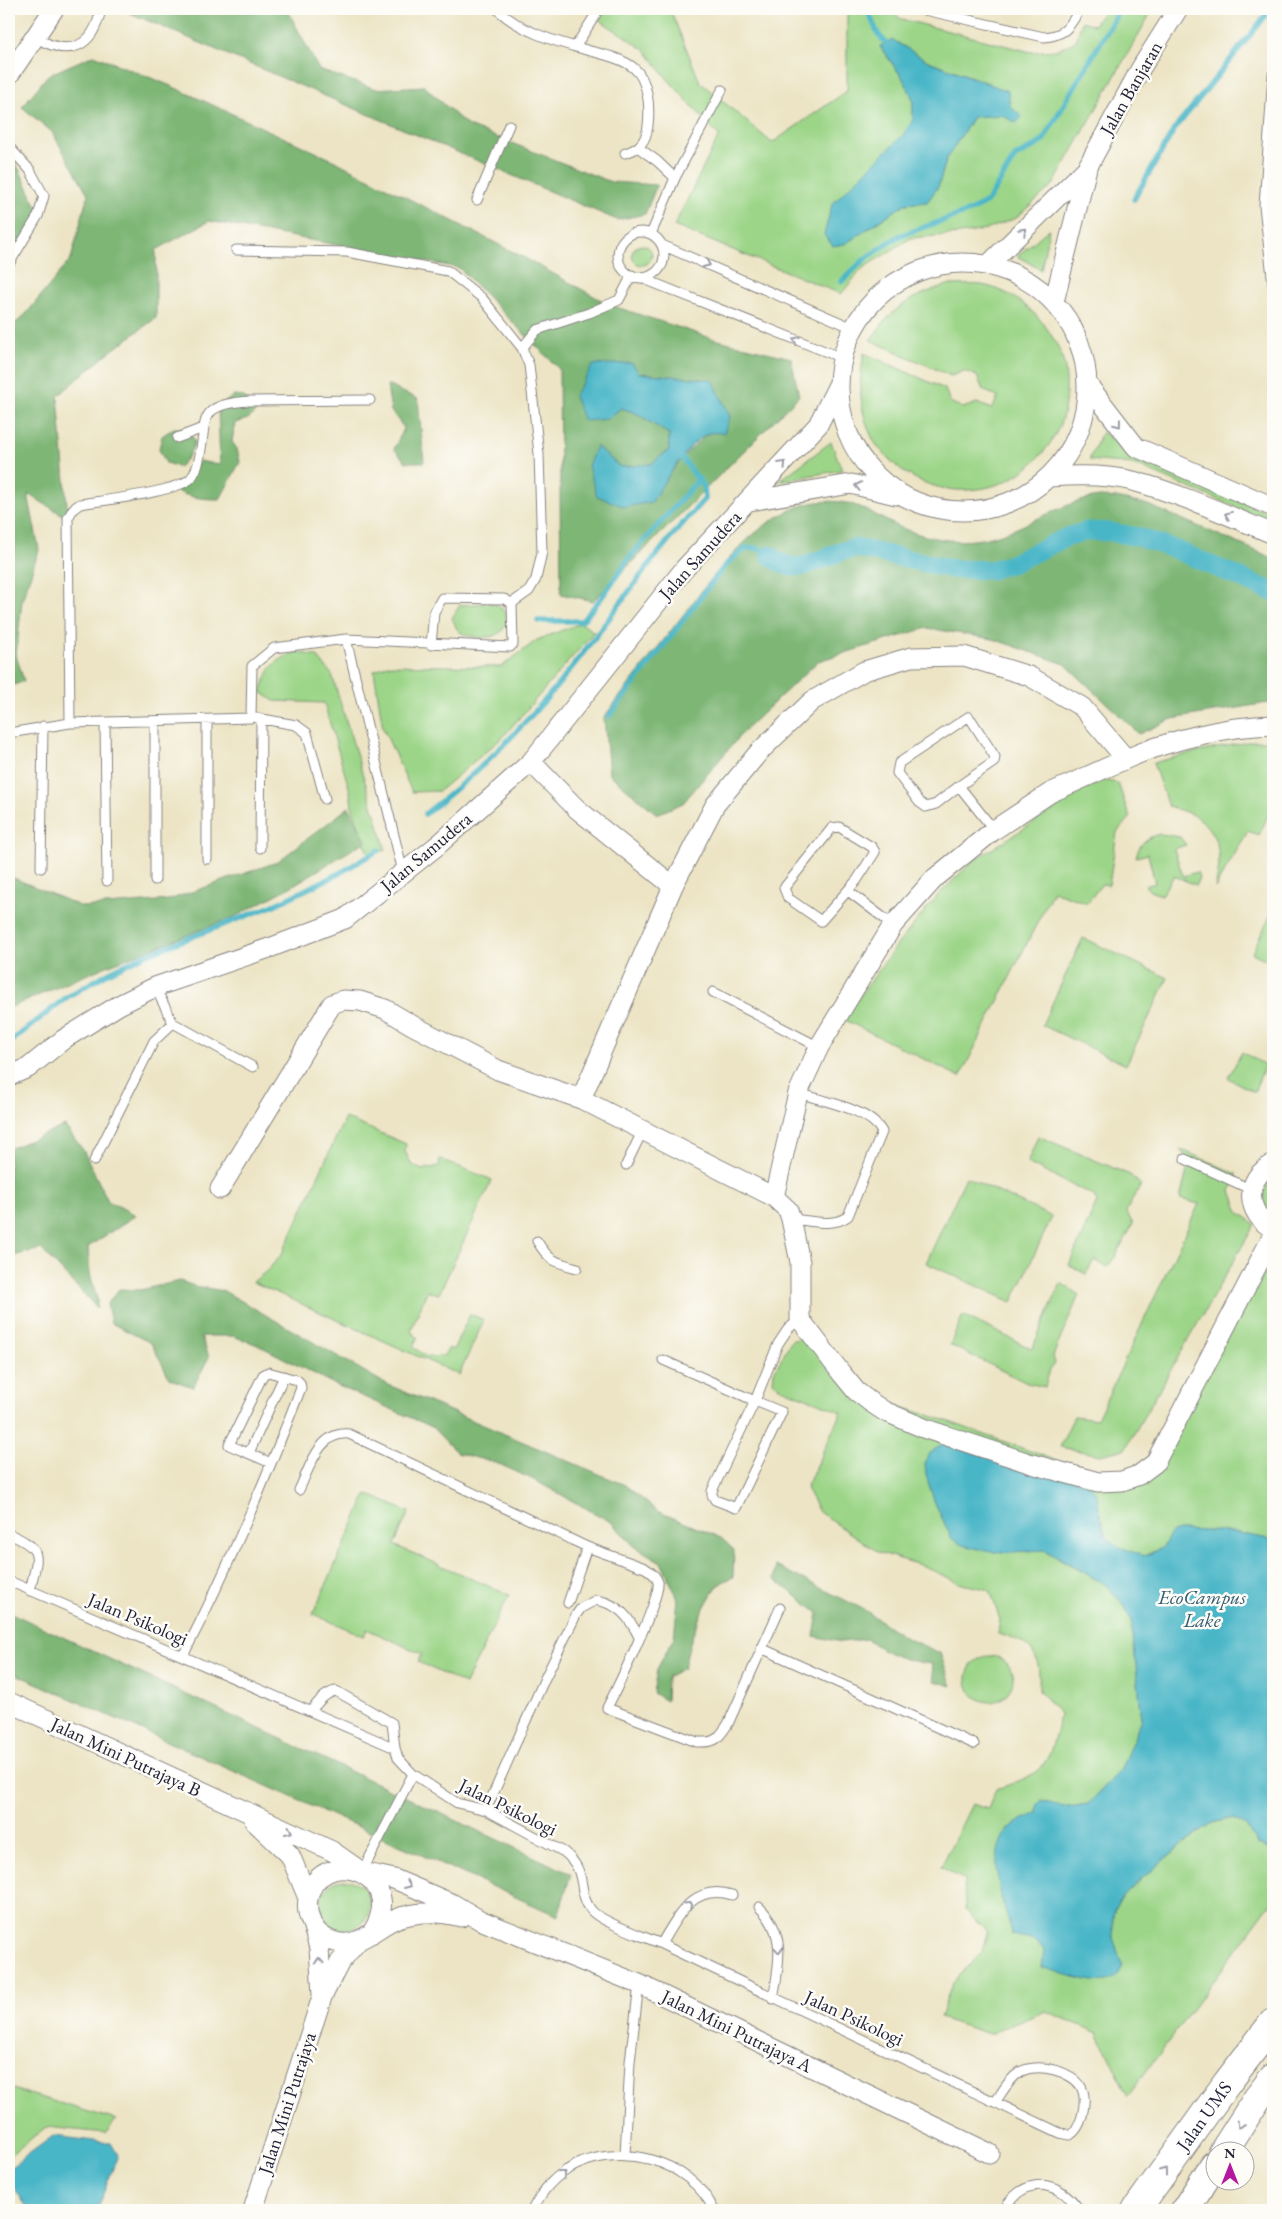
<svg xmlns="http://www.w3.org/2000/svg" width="1282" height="2219" font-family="'EB Garamond',serif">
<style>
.green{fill:#9cd588;stroke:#5f7c62;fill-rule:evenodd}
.forest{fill:#7db674;stroke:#506c58;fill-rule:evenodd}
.water{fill:#4ab6c7;stroke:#366c81}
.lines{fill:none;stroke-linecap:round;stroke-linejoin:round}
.stream{stroke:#4ab6c7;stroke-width:5.5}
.canal{stroke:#4ab6c7;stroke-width:19}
.service-casing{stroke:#878380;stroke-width:11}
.minor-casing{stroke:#878380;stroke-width:21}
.trunk-casing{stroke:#878380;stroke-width:30}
.service{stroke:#fff;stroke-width:9}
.minor{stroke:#fff;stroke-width:19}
.trunk{stroke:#fff;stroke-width:28}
.oneway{stroke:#9c9ca7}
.labels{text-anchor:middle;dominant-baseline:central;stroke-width:5;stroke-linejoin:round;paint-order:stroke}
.street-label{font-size:19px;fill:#22223b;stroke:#fdfcf7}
.water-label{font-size:20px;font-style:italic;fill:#325d73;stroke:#fdfcf7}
</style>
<rect width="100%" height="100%" fill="#fdfcf7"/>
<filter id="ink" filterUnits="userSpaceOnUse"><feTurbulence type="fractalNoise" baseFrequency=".02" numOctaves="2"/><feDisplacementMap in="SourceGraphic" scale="10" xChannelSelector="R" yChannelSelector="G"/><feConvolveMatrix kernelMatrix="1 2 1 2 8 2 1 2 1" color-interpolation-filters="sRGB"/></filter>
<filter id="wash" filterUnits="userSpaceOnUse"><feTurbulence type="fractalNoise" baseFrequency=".0096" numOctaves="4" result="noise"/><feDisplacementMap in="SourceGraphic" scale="20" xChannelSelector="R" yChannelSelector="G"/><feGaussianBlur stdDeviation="1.12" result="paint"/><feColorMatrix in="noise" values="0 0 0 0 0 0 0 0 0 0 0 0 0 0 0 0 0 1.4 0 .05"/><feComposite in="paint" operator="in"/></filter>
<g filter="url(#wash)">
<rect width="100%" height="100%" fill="#ece4c4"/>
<path class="green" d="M583 9H670L700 82 772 143 847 91V9H890L901 19 1031 52 1056 50 1076 41 1082 21 1094 25 1105 9H1153L1053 185 1016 218 986 230 960 234 911 238 863 268 841 294 674 226 719 136 665 76 645 50ZM893 40 928 61 989 83 1010 106 1016 123 1002 115 973 117 947 158 938 187 927 202 905 204 845 244 913 120V99L904 80 880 47Z
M1049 229 1041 270 1017 256Z
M632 255a10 10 0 1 1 20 0a10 10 0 1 1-20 0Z
M948 285C959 285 972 284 982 285 1013 291 1038 312 1053 338 1066 358 1068 380 1065 403 1063 425 1052 444 1037 459 996 502 926 500 886 456 882 451 877 447 874 441 859 413 858 384 864 353L945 389 950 402 963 408 977 403 992 409 998 397 983 390 977 376 964 371 951 376 870 340C896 305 907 298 948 285Z
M1102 432 1136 458 1273 515V523L1133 464 1089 460Z
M831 442 842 470 779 481Z
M494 603 505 611 509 619C505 626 502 634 494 636 484 639 463 638 457 629 455 626 454 621 452 618L460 605Z
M581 623 594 632 502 738 439 791 412 792 383 728 374 671 387 665 501 667 537 640Z
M296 652 317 656 332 675 386 850 369 856 352 806 350 791 324 703 274 701 261 692C269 667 272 662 296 652Z
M1253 741H1273V805L1259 835 1248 831 1215 888C1221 862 1223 841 1201 820 1193 813 1178 810 1168 806L1153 763 1187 754Z
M1100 780 1118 783 1130 818 1117 832 1109 885 1102 884 1087 903 1053 891 960 1077 843 1019 897 945 938 895 973 861Z
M1160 834 1180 837 1186 845 1174 849 1183 876 1197 872 1199 877 1196 885 1174 876 1161 895 1150 891 1145 886 1155 883 1148 854 1136 857C1139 843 1147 837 1160 834Z
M1273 910V963L1252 953Z
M1083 938 1168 978 1126 1065 1042 1025Z
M1242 1052 1265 1065 1254 1092 1228 1078Z
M345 1118 406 1144 405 1151 411 1164 422 1170 439 1166 440 1159 492 1180 439 1294 427 1291 411 1331 418 1338 413 1347 427 1357 443 1356 449 1348 453 1350 470 1314 484 1320 459 1375 253 1282 268 1270 282 1254Z
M1038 1136 1130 1175 1141 1185 1126 1211 1133 1224 1116 1256 1107 1267 1094 1260 1086 1274 1069 1265 1097 1202 1094 1196 1027 1163Z
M1180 1149 1237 1174 1231 1191 1239 1212 1255 1224 1125 1449 1100 1455 1060 1447 1074 1416 1097 1419 1199 1204 1180 1199 1189 1163Z
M966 1177 1052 1217 1012 1302 926 1263Z
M1273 1177V1217C1259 1206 1261 1189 1273 1177Z
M1273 1234V1540L1234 1532 1179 1530 1162 1548 1144 1556C1116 1546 1104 1545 1101 1513L942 1444 928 1455 926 1475 935 1503 952 1539 1044 1550 1106 1585 1124 1605 1131 1620 1142 1719 1120 1771 1088 1804 1062 1808 1046 1802 1038 1804 1037 1813 1007 1830 1013 1935 1032 1939 1044 1950 1042 1967 1091 1980 1122 1964C1116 1951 1109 1922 1115 1908 1123 1891 1193 1835 1211 1824 1217 1821 1226 1820 1233 1818L1246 1825 1258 1845 1273 1850V1900L1128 2096 1098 2033 1046 2011 989 2034 940 2018 952 1984 982 1952 987 1932 965 1910 964 1880 941 1867 972 1804 988 1809 996 1789C1047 1773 1049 1765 1060 1714L1039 1691C1041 1654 1033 1643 998 1633L1000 1620 990 1590 962 1584 923 1566 878 1552 819 1512 806 1488 841 1412 779 1387 773 1381 774 1372 791 1341 801 1338 811 1339 878 1400 941 1419 1105 1478 1148 1469Z
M1061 1283 1079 1295 1053 1356 1055 1363 1050 1369 1045 1387 1027 1383 950 1345 963 1315 1032 1349Z
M367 1494 409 1512 394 1545 509 1595 465 1684 418 1662 422 1654 367 1629 364 1636 313 1614Z
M967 1679a23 23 0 1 1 46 0a23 23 0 1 1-46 0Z
M320 1905a25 25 0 1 1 50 0a25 25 0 1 1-50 0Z
M9 2088 116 2120 106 2133 46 2127 9 2156Z"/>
<path class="forest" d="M124 9H287L319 70 376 89 424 86 468 126 611 182 657 185 645 214 617 220 125 11Z
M94 55 171 86 333 160 523 257 610 305 714 339 791 358 799 396 593 601 561 594 559 369 459 268 209 221 156 250V318L107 354 58 396 68 518 28 494 39 550 22 601 16 655 24 681 9 687V329L26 314 71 259 88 194 52 132 22 107 48 75ZM639 373 713 381 708 433C684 454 668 474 652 501L596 446 620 467 651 464 669 450V434L636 413 621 408 607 419Z
M9 157 15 161 39 211 9 273Z
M387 385 418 399 424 462H406L394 449 404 428 391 411Z
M233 396 244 397 258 410 248 419 235 423 232 442 237 449 240 462 220 499C202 499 186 498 171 487L191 478 199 461 220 465 218 408Z
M174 428 188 430 195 442 188 457 179 467 166 463 159 449 162 436Z
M1100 497 1116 498 1148 505 1273 558V702L1172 719 1139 734 1065 664 993 639 927 628 818 661 743 732 683 803 657 814 609 774 604 717C628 686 652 655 676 624 715 575 772 488 846 503 862 506 877 516 891 523 917 536 947 543 975 540 1020 535 1056 502 1100 497Z
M349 807 366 841 287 889 234 917 107 966 9 1008V876L82 907 169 900 277 862Z
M65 1126 83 1150 108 1201 136 1215 88 1247 90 1274 97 1299V1308L41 1249 9 1257V1149Z
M180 1281 194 1286 224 1291 386 1384 625 1485 657 1511 721 1538 734 1550 733 1577C729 1579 723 1581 719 1585 703 1602 688 1644 684 1668L667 1677 666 1701 653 1693 657 1669 674 1637 678 1599 661 1562 634 1546 611 1522 534 1480 497 1463 457 1453 432 1427 334 1384 258 1345 233 1336H201L209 1357 193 1387 170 1379 151 1343 111 1323 107 1304 119 1289 140 1290Z
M776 1566 863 1609 906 1638 940 1653 952 1686 934 1681 932 1664C907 1661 887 1655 867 1639L841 1642 814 1636 818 1613 774 1579Z
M9 1612 571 1874 558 1916 9 1671Z"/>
<path class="water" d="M893 40 928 61 1008 91 1010 106 1022 117 1016 123 1002 115 973 117 947 158 938 187 927 202 905 204 845 244 833 246 824 235 832 204 903 135 913 120V99L904 80 880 46Z
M632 363 639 373 713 380 730 417 724 433C720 433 713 432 709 433 691 439 661 486 652 502L625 507 597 496 588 466 596 446 620 467 651 464 669 450V434L636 413 621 408 607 419 584 421 574 396 593 365Z
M942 1444 1089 1484 1097 1495 1102 1526 1107 1539 1120 1547 1144 1556 1162 1548 1172 1532 1179 1530 1234 1532 1273 1540V1850L1258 1845 1246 1825 1233 1818C1226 1820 1217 1821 1211 1824 1192 1835 1123 1891 1115 1908 1109 1922 1116 1951 1122 1964 1120 1970 1118 1977 1111 1980 1094 1986 1059 1972 1042 1967L1044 1950 1032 1939 1013 1935C1004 1905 985 1859 1007 1831 1013 1823 1028 1817 1037 1813L1038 1804 1041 1801 1057 1805 1062 1808 1088 1804 1120 1771 1142 1719 1131 1620 1124 1605 1106 1585 1055 1555 1044 1550 995 1553 962 1545 952 1539 935 1503 926 1475 925 1464 928 1455Z
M53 2136 111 2143 118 2155 97 2210H28L10 2180 11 2167Z"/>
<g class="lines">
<path class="stream" d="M867 9 878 34 886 43
M1134 199 1174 130 1271 9
M842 281 866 258 899 236 970 211 987 202 1015 157 1042 142 1120 9
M538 621H582L602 597 629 558 699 479
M609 716 724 567C740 552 748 539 770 555
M425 814C476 775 521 730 561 681 611 620 650 556 705 499L704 487 682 458
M9 1043 67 997 108 973 145 955 272 906 338 874 379 850"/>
<path class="canal" d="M770 555C801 584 822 551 857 548L952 569 991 570 1011 564 1067 537 1087 531 1111 532 1139 537 1174 549 1273 592"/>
</g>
</g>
<g filter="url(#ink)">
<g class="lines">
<defs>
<path id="service" d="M497 9C520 31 553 41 583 49 600 54 620 57 634 68 649 81 650 108 648 126 646 141 640 149 625 153
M920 9 1044 37C1066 35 1069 27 1080 9
M35 37C69 58 93 48 101 9
M575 47 596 14V9
M1273 74 1264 206 1273 285
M9 147 30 170 44 196 38 216 9 264
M639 148 657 161 675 178
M477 200 509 125
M618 255a23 23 0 1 1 46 0a23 23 0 1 1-46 0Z
M651 234 675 178 722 90
M662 245 853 328
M236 250 347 252 448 271 482 298 522 348 529 365 539 454 542 552 536 579 529 591 512 603
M639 277 842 358
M522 348 537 330 589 313 619 300 632 275
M177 438 203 428
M346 639 274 648 252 666 251 718 70 723 68 518 73 509 80 504C105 500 169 493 189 480 194 476 196 470 198 464 209 421 193 405 249 401L370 400
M257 718 296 725 307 733 325 799
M207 720V859
M155 721V880
M105 723 107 881
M9 733 70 723
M959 786 936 804 926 807 919 802 897 773 899 763 968 717 972 721 995 757 994 762 959 786 994 830
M839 827 872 847 875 852 857 880 821 921 788 898 784 888 832 828Z
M260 848 261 719
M41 868 43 726
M403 872 346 639 510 647 513 644 512 603 504 599 442 598 434 612 431 645
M848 891 893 925
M713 992 819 1047
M173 1023 253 1067
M1185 1159 1252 1190
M94 1161 154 1041 173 1023 155 987
M626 1165 642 1132
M791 1219C808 1220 833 1228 848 1216L882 1132C870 1109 823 1101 798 1093
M537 1241C549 1261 555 1262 577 1268
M663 1360 755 1401 712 1491V1495L715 1500 736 1508 782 1412 755 1401 778 1344 788 1329 800 1319
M249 1453 284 1376
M299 1490C310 1467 319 1431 349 1434L587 1547 568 1603
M9 1534C46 1550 37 1556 30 1591
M587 1547 645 1568C650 1571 656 1575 658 1582 661 1598 617 1688 607 1708L697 1742C716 1743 718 1739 728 1724L780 1608
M9 1581 395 1748 398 1758 413 1774 457 1803 486 1810 564 1852C589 1872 576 1890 591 1910 600 1922 646 1937 661 1944L1060 2133 1070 2135C1077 2131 1080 2124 1082 2116 1084 2108 1086 2097 1082 2089 1075 2071 1036 2062 1020 2072 1009 2079 1003 2091 996 2101
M761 1648 974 1744
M183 1656C228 1569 266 1479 301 1388L300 1383 297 1380 268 1372 263 1375 229 1445 271 1463
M311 1711C318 1702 325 1693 336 1691L392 1723 395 1748
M486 1810 545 1678 576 1615 581 1608 596 1600C619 1604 629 1617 639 1637
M362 1872 413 1774
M759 1907C787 1933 779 1965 773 1999
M661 1944C678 1916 693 1883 732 1895
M625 2155 630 2062 639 1984
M532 2210C540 2195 551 2179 567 2170 615 2140 689 2158 714 2210
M1004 2210C1023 2176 1059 2178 1079 2210"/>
<path id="minor" d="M9 75 54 9
M839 387a124 124 0 1 1 248 0a124 124 0 1 1-248 0Z
M988 265 1087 168
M1054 302 1087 168 1141 68 1178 9
M1088 385 1136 447 1273 507
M1049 477C1076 475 1106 474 1133 481 1181 494 1227 515 1273 534
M750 501 851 484 896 495
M1126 759 1050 793 994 830 935 878 893 925 819 1047 798 1093 774 1197 788 1210 791 1219 800 1262V1319L842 1374 856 1391 869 1401 884 1411 926 1429 1032 1464 1098 1482 1122 1481 1139 1475 1155 1463 1273 1235
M531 762 577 809 673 886 715 805 759 752 812 701 864 671 911 657 964 656 1029 676 1082 707 1126 759C1169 740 1227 726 1273 725
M673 886 581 1099 774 1197
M9 1076 28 1068 64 1039 119 1005 155 987 272 947 345 919 438 845 531 762 685 568 818 425 838 385
M1273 1164C1243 1179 1246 1214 1273 1229
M220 1189 332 1004 343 1000 360 1001 385 1009 412 1025 498 1070 581 1099
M9 1702 332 1851 362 1872 394 1879 453 1904 480 1920 639 1984 989 2153
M254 1821 290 1855 308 1898
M313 1927 319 1948 322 1995
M371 1934C410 1878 330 1844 310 1891 306 1902 307 1914 312 1924 316 1932 324 1938 332 1941 360 1951 377 1924 401 1917 424 1911 439 1912 461 1917
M253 2210 322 1997 340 1962 357 1942"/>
<g id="trunk">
<path d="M1223 2152 1257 2099 1273 2078"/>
<path id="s1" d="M1136 2210 1227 2083 1273 2023"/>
<path d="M1185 2210 1214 2165"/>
</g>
</defs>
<use href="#service" class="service-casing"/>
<use href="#minor" class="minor-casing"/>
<use href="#trunk" class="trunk-casing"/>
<use href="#service" class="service"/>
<use href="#minor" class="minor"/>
<use href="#trunk" class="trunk"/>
</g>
<defs><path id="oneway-chevron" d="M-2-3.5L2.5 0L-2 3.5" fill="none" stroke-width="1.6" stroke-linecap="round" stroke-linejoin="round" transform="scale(1.25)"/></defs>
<g class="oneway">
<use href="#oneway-chevron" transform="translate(1023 231) rotate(-45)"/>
<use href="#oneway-chevron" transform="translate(707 264) rotate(24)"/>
<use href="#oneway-chevron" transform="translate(796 340) rotate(-158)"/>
<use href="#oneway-chevron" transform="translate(1118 424) rotate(52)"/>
<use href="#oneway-chevron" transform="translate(783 464) rotate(-48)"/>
<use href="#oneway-chevron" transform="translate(858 486) rotate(-168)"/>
<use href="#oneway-chevron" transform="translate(1228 515) rotate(-158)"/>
<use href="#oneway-chevron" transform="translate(289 1831) rotate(25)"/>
<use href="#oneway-chevron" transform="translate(408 1885) rotate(23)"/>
<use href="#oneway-chevron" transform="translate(689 1905) rotate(-43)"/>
<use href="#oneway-chevron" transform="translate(779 1950) rotate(86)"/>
<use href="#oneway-chevron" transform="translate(319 1961) rotate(-94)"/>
<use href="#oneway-chevron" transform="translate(1240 2125) rotate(123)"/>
<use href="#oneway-chevron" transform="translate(1164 2171) rotate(-54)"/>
<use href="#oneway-chevron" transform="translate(563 2174) rotate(-38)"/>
</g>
</g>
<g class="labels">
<g class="street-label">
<text transform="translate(1131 88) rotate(-60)">Jalan Banjaran</text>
<text transform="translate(700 555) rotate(-48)">Jalan Samudera</text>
<text transform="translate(426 852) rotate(-40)">Jalan Samudera</text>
<text transform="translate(138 1619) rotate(23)">Jalan Psikologi</text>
<text transform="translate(126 1757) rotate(25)">Jalan Mini Putrajaya B</text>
<text transform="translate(508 1807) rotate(26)">Jalan Psikologi</text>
<text transform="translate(854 2018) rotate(25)">Jalan Psikologi</text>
<text transform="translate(737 2031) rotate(26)">Jalan Mini Putrajaya A</text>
<text transform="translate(287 2103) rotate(-72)">Jalan Mini Putrajaya</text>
<text stroke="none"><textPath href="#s1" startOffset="116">Jalan UMS</textPath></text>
</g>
<g class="water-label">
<text x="1202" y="1597">EcoCampus<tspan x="1202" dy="23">Lake</tspan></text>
</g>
</g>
<rect width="1282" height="2219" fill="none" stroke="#fdfcf7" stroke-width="30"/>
<g transform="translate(1230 2166)"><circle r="24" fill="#fdfcf7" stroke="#a5a5ac"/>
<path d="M0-4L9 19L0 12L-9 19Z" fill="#b5179e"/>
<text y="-8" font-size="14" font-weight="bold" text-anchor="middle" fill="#22223b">N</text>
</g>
</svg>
